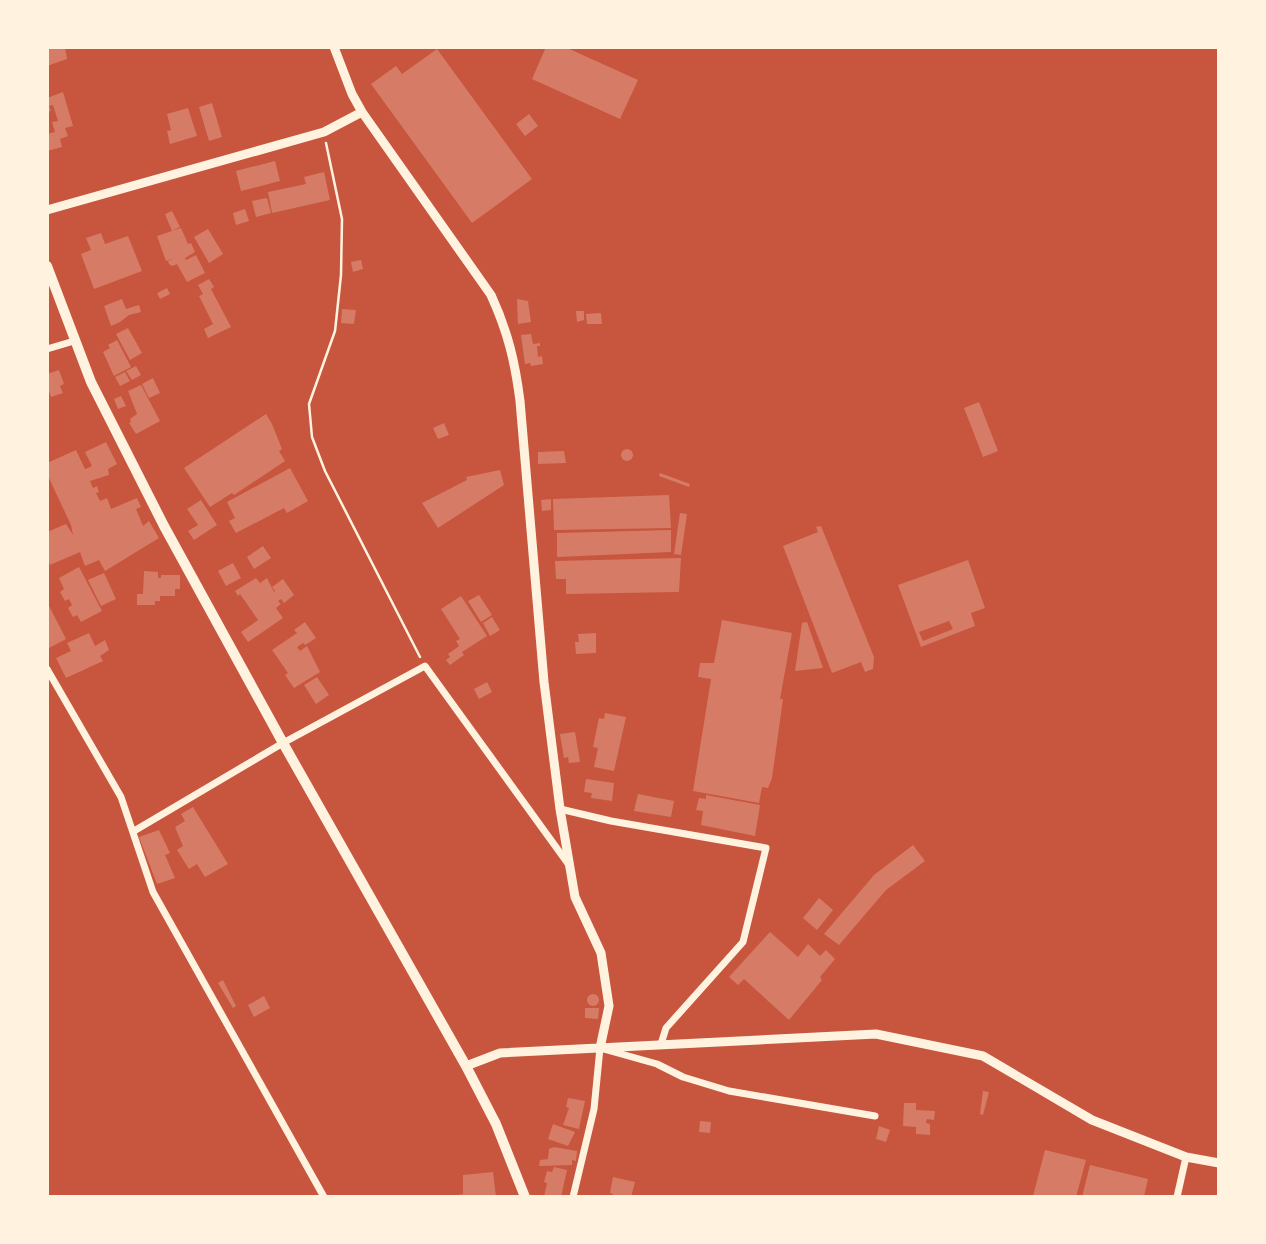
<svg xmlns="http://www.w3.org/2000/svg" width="1266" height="1244" font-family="'Open Sans',sans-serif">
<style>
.building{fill:#d67c66;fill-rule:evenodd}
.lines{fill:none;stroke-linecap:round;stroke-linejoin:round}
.path{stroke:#fff3e0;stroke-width:2.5}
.minor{stroke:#fff3e0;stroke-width:7}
.tertiary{stroke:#fff3e0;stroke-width:9}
.secondary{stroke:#fff3e0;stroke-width:10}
</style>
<rect width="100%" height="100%" fill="#c8553d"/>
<path class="building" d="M48 47 65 48 67 59 47 66Z
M546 47H565L638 80 620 119 532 79Z
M437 49 532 179 472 223 371 84 396 66 402 74Z
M63 92 73 126 65 128 68 136 60 139 62 147 47 151V134L55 132 52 122 58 121 53 105 49 106 51 111 47 112V98Z
M212 103 222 137 209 141 199 107Z
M188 108 197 136 170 144 167 131 171 130 167 114Z
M529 114 538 126 525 136 516 124Z
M275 161 280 181 241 191 236 171Z
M324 172 330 200 272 213 268 192 306 184 304 177Z
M267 198 271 213 256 217 252 201Z
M245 209 249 221 236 225 233 213Z
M172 211 180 227 172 231 165 214Z
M181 228 188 244 191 243 195 252 185 258 186 260 196 255 205 273 187 282 177 264 172 266 169 264 168 261 174 258 166 261 157 236Z
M208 229 223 254 209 263 194 237Z
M101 233 105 244 128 236 142 271 94 289 81 254 91 250 86 238Z
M361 260 363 269 353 272 351 262Z
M209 279 214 287 211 289 231 327 208 338 204 329 213 324 199 296 203 294 198 285Z
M167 288 170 294 160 299 157 293Z
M122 299 126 309 139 305 141 312 129 315 120 322 111 326 104 306Z
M517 299 528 301 531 322 518 324Z
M342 309 356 310 354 324 341 323Z
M576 311H584V320L577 322Z
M601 313 602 324H587L586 314Z
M128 328 142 353 130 360 116 334Z
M531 334 533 344 540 343V346H537L538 357 542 356 543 364 531 366 530 363 525 364 521 335Z
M117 340 131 367 114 376 103 352 110 348 108 345Z
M136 366 141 375 132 380 126 371Z
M59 370 64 384 60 386 63 393 51 397 47 386V374Z
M125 372 130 381 120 386 115 377Z
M153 378 160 393 149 398 142 384Z
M141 385 160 421 136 434 129 423 131 422 130 419 137 414 128 391Z
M121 396 126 406 118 409 114 399Z
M979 402 998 451 983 457 964 408Z
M266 414 272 424 282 449 279 451 285 461 234 495 232 493 210 507 184 468Z
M444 423 449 435 438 439 433 428Z
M106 442 117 464 108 469 109 475 90 481 93 488 97 486 99 492 96 493 100 501 107 498 111 509 137 498 141 507 136 509 143 526 149 521 159 538 105 571 99 560 85 566 80 552 50 565 47 558V532L66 524 73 535 71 525 47 474V463L76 450 85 469 88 468 92 466 85 452Z
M621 455a6 6 0 1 1 12 0a6 6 0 1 1-12 0Z
M564 451 566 463 538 464V452Z
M290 468 308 501 287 513 284 508 236 533 229 521 235 518 227 502Z
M500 470 504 485 438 528 422 503 467 480 466 477Z
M660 473 690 484 689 487 659 476Z
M669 495 671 528 554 530 553 499Z
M551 499V510L542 511 541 500Z
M201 500 217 525 194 540 188 531 198 525 187 509Z
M680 513 687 514 681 555 674 554Z
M821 526 874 657 873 669 865 672 861 662 832 673 783 546 818 532 816 527Z
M671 530V552L557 557V533Z
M263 546 271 558 254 569 247 557Z
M681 558 679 592 566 594V579H556L555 561Z
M968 560 985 608 971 613 975 626 921 647 898 585ZM949 621 953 629 923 641 919 632Z
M233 563 241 578 226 586 218 571Z
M79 567 102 611 81 622 77 615 73 617 68 608 72 605 69 599 65 601 60 592 64 589 59 578Z
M144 571 158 572V578H161V575H180V589H175V596H160V601H155V605H137V594H143Z
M104 573 116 599 101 606 88 580Z
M256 578 260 583 267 578 274 592 275 591 272 587 283 579 294 595 284 603 281 599 278 601 281 604 276 608 283 618 248 642 241 632 258 620 240 594 238 596 235 591Z
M479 595 492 615 481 622 468 601Z
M461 596 487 636 462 652 464 655 450 665 446 660 450 657 448 654 459 646 456 641 460 639 441 609Z
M47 602 66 639 47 649Z
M492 617 500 630 490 636 483 623Z
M722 620 792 633 780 699H783L772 778 768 788 762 787 759 803 693 791 711 679 698 677 700 663H714Z
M305 622 316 638 305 645 303 643 297 647 300 651 307 646 320 672 294 688 285 675 288 673 272 650 297 633 294 630Z
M807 622 823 668 795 671 802 623Z
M89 633 95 646 105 640 109 650 100 656 103 661 66 678 56 658 71 651 67 643Z
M596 633V653L576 654 575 642H579L578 634Z
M317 677 329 695 316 704 304 685Z
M487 682 492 692 479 699 474 689Z
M605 713 626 717 614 771 594 767 598 748 593 747 599 718 604 719Z
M575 732 580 762 569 763 568 757 564 758 560 734Z
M586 779 614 783 612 801 591 798 592 793 584 792Z
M638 794 674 801 671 817 634 811Z
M706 795 760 805 755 836 701 825 703 811 696 810 699 798 706 799Z
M193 807 228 864 205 877 197 864 189 869 177 850 183 846 175 827 185 821 181 814Z
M159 830 170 853 165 855 175 878 157 884 139 837Z
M913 845 925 861 886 890 839 945 824 934 874 875Z
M819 898 833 910 817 930 803 918Z
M770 932 798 957 808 944 820 956 826 950 835 959 820 977 822 980 789 1020 744 979 738 985 729 977Z
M223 980 236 1006 233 1008 218 983Z
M587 1000a6 6 0 1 1 12 0a6 6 0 1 1-12 0Z
M264 996 270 1008 254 1017 248 1005Z
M585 1008H599L598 1019 585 1018Z
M983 1091 989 1092 983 1115 980 1114Z
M568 1098 585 1101 579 1129 563 1125 569 1108 566 1107Z
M904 1103H916V1110L935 1111 934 1120 927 1119 926 1123 930 1124V1135L916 1134V1127L903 1126Z
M700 1121 711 1122 710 1133 699 1132Z
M553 1124 575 1132 568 1146 548 1139Z
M879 1126 890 1130 886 1142 876 1139Z
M554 1147 577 1151 576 1161 572 1160V1165L539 1166 540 1160 548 1159 549 1149Z
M1045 1150 1086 1160 1076 1197 1033 1196Z
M1090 1165 1148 1179 1144 1197H1082Z
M554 1167 567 1170 561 1197H544L547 1183 544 1182 547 1171 552 1172Z
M493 1172 496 1197H458V1195L463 1194V1175Z
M613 1177 635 1182 631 1197H612L613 1194 610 1193Z"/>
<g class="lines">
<path class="path" d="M326 143 342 219 341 275 335 331 309 404 312 437 325 471 420 657"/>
<path class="minor" d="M47 349 74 341
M47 669 121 797 153 892 324 1197
M560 809 611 821 766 848 743 942 666 1028 661 1044
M134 831 283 743 425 666 569 865
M573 1197 594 1109 600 1048 657 1064 683 1077 729 1091 875 1116
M1177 1197 1186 1157"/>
<path class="tertiary" d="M334 47 352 94 362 112 491 295C508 332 515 362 520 401L544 682 560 809 575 897 601 953 609 1006 600 1048
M47 210 324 132 362 112
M466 1066 500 1053 876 1034 983 1056 1092 1120 1186 1157 1219 1163"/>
<path class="secondary" d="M47 266 91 382 164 526 283 743 466 1066 496 1124 525 1197"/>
</g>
<rect width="1266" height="1244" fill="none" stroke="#fff3e0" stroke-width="98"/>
</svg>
